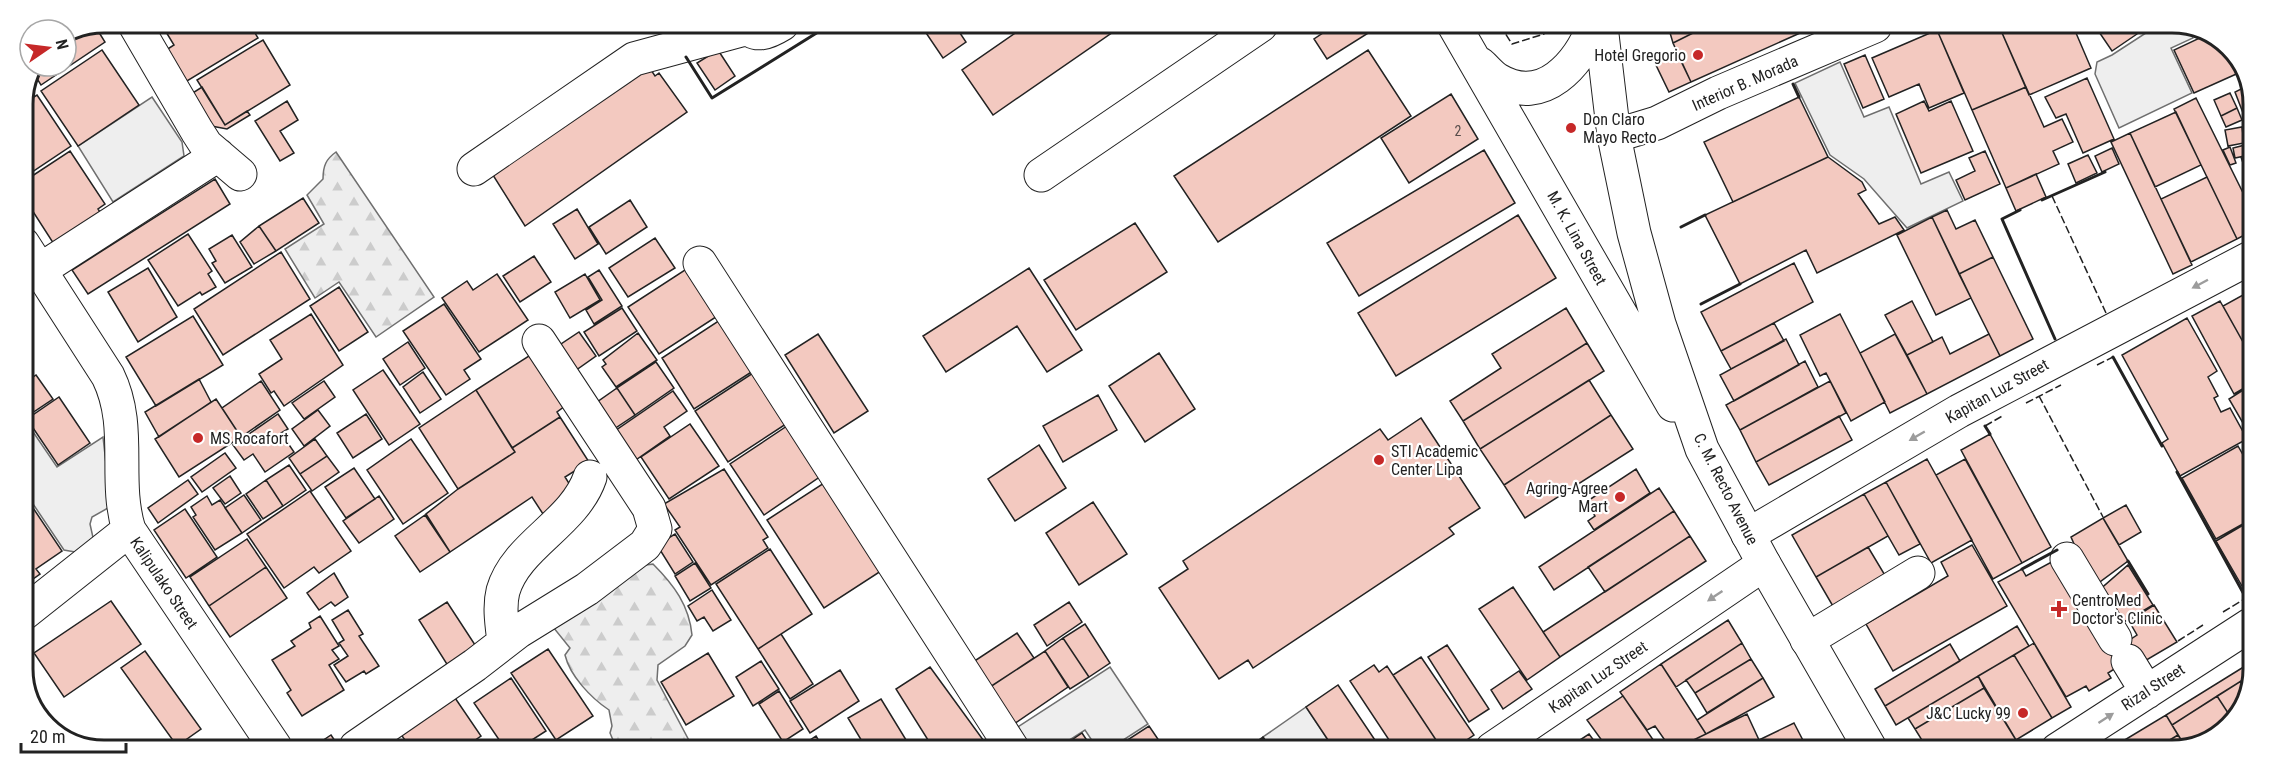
<svg xmlns="http://www.w3.org/2000/svg" width="2276" height="773" font-family="'Roboto Condensed',sans-serif">
<style>
.green{fill:#eee;stroke:#6f6f6f;stroke-width:1.5}
.forest{fill:url(#forest-firs);stroke:#6f6f6f;stroke-width:1.5}
.building{fill:#f3c9c0;stroke:#222;stroke-width:1.5}
.lines{fill:none;stroke-linecap:round;stroke-linejoin:round}
.minor-casing{stroke:#222;stroke-width:35}
.major-casing{stroke:#222;stroke-width:35}
.minor{stroke:#fff;stroke-width:33}
.major{stroke:#fff;stroke-width:33}
.fence{stroke:#222;stroke-width:1.5;stroke-dasharray:8 3;stroke-linecap:butt}
.wall{stroke:#222;stroke-width:3}
.oneway{fill:#9c9c9c}
.poi-dot{fill:#c62828;stroke:#fff;stroke-width:2}
.labels{text-anchor:middle;dominant-baseline:central;stroke-width:4.5;stroke-linejoin:round;paint-order:stroke}
.number-label{font-size:14px;fill:#564c4a}
.poi-label{font-size:16px;fill:#222;stroke:#fff;text-anchor:start}
.street-label{font-size:16px;fill:#222;stroke:#fff}
.rim{fill:none;stroke:#222;stroke-width:3}
</style>
<defs>
<pattern id="forest-firs" width="22" height="20" patternUnits="userSpaceOnUse" patternTransform="scale(1.5)"><rect width="22" height="20" fill="#eee"/><path d="M5 1l3.5 6h-7zM16 11l3.5 6h-7z" fill="#ccc"/></pattern>
</defs>
<rect width="100%" height="100%" fill="#fff"/>
<path class="green" d="M2155 27H2188L2193 38 2171 48 2192 93 2119 128 2095 74 2097 62 2112 55Z
M1840 62 1864 117 1889 107 1921 184 1949 172 1963 201 1907 228 1864 179 1830 155 1795 83Z
M152 97 182 142 184 156 113 202 78 146Z
M27 423 57 467 103 437 110 500 108 508 92 517 90 524 94 542 75 552 64 550 23 489V426Z
M1110 667 1148 724 1111 748H1097L1085 730 1057 748H1025L1013 730Z
M1306 707 1334 749H1271L1263 737Z"/>
<path class="forest" d="M336 152 434 297 376 337 339 282 315 298 285 249 324 224 307 195 323 179C323 166 326 159 336 152Z
M653 564C674 585 689 605 692 635L685 646 658 665 657 680 693 748 616 747 610 733 612 726 609 710C591 698 570 676 565 655L570 648 553 627 637 566Z"/>
<path class="building" d="M170 23H249L258 38 182 84 163 52 174 45 163 27Z
M664 24H721L668 39Z
M920 24H954L966 42 943 58Z
M1014 24 1108 25 1113 32 993 115 962 70 1018 31Z
M1335 25H1381L1327 59 1314 39Z
M95 26 105 42 41 85 34 74 37 66H66V38Z
M1668 26H1707L1673 43Z
M1707 26H1808L1809 29 1691 82 1673 43Z
M1945 26H1999L2026 87 1972 110 1937 30Z
M1999 26H2073L2091 68 2029 95Z
M2095 26 2136 27 2137 34 2112 51Z
M2192 27H2198L2205 32 2196 36Z
M1937 30 1964 93 1929 108 1919 84 1889 97 1872 58Z
M2208 34 2237 54 2243 71 2194 93 2174 50Z
M263 40 290 85 225 125 197 80Z
M102 50 139 105 78 146 41 91Z
M718 50 735 76 715 90 697 63Z
M1368 50 1411 116 1218 242 1174 176Z
M1677 53 1691 82 1669 92 1655 63Z
M1865 55 1884 99 1863 108 1844 64Z
M647 64 655 76 659 73 687 112 525 226 491 172Z
M2087 78 2114 139 2083 153 2066 114 2056 118 2045 97Z
M30 82 35 88 24 95Z
M2247 86 2253 100V108L2243 113 2235 92Z
M202 87 225 125 247 111 250 115 227 129 206 125 188 96Z
M2026 87 2044 127 2062 119 2073 142 2053 151 2059 164 2006 188 1972 110Z
M2230 93 2237 108 2221 116 2214 100Z
M1451 94 1478 139 1409 183 1381 138Z
M37 95 71 146 23 178V104Z
M1799 97 1828 157 1733 202 1704 142Z
M2196 98 2253 213 2252 231 2237 239 2174 109Z
M287 101 298 120 280 131 294 153 280 161 255 121Z
M1924 101 1929 111 1951 101 1973 151 1921 173 1896 114Z
M2237 108 2242 120 2226 127 2221 116Z
M2253 109V130L2250 131 2244 113Z
M2176 112 2201 165 2155 187 2130 133Z
M2242 127 2244 143 2228 146 2225 130Z
M2130 133 2192 265 2173 274 2111 142Z
M2245 145 2249 155 2235 158 2233 148Z
M2230 147 2236 163 2230 165 2223 150Z
M2112 148 2119 164 2102 172 2095 156Z
M1484 150 1515 203 1359 296 1327 243Z
M70 151 105 204 98 209 106 222 59 252 23 196V182Z
M1985 151 2000 184 1965 200 1956 180 1975 171 1969 158Z
M2253 154V170L2246 172 2241 157Z
M2088 155 2097 173 2076 183 2068 164Z
M1828 157 1862 182 1866 190 1858 194 1879 224 1895 217 1904 230 1817 273 1806 250 1740 284 1705 215Z
M2036 174 2046 197 2016 211 2006 188Z
M2207 177 2237 239 2191 262 2161 199Z
M2253 178V203L2243 183Z
M215 179 230 204 88 294 72 270Z
M303 198 319 223 276 251 259 226Z
M630 200 647 227 606 254 589 227Z
M577 209 598 244 575 259 553 224Z
M1947 210 1956 229 1975 220 1993 257 1959 274 1932 217Z
M1518 215 1556 278 1396 376 1358 313Z
M1932 217 1971 298 1936 315 1897 235Z
M1135 223 1167 272 1076 330 1044 280Z
M259 226 276 251 254 264 240 242Z
M188 234 212 271 208 274 216 287 202 295 200 292 178 306 148 260Z
M232 235 252 267 225 283 212 263 216 261 209 249Z
M655 238 675 268 628 297 609 268Z
M281 252 310 299 223 355 194 309Z
M534 256 551 282 520 302 503 276Z
M1993 257 2033 339 2000 356 1959 274Z
M1794 263 1813 302 1721 351 1701 312Z
M148 268 177 317 138 342 108 292Z
M688 268 719 315 659 354 628 307Z
M1029 268 1082 350 1047 372 1017 326 946 372 923 336Z
M599 270 622 306 594 324 586 310 602 300 588 277Z
M497 274 528 320 479 352 442 298 467 281 473 290Z
M585 274 600 300 570 318 555 292Z
M339 287 368 332 339 351 310 306Z
M2252 290V358L2223 306Z
M1912 301 1933 342 1907 355 1885 315Z
M2220 301 2252 358 2251 384 2234 394 2192 316Z
M444 304 481 359 464 370 470 379 446 395 403 331Z
M622 308 637 331 599 356 584 332Z
M1566 308 1587 343 1463 421 1450 401 1501 368 1492 354Z
M311 314 343 365 284 406 274 391 271 393 259 374 282 359 270 340Z
M1840 314 1885 402 1851 421 1826 373 1820 376 1800 335Z
M193 316 223 365 156 406 126 357Z
M2187 318 2217 371 2208 377 2218 396 2214 398 2221 412 2230 408 2247 439 2180 476 2162 443 2168 439 2122 355Z
M720 320 753 371 694 409 662 358Z
M1774 323 1784 341 1731 369 1721 351Z
M579 332 596 356 572 373 555 348Z
M638 333 657 360 616 387 602 367 606 364 603 360Z
M818 334 868 411 834 433 785 355Z
M1895 334 1927 394 1890 413 1860 353Z
M1989 334 2000 356 1927 394 1907 355 1942 337 1950 354Z
M1786 339 1799 365 1734 401 1720 375Z
M408 342 425 368 400 385 383 359Z
M1587 343 1604 371 1480 449 1463 421Z
M1159 353 1195 409 1145 442 1109 386Z
M532 354 565 406 557 412 560 417 512 448 476 390Z
M1805 361 1818 387 1740 430 1726 405Z
M656 362 674 388 635 415 617 388Z
M383 370 420 424 389 445 353 390Z
M423 372 441 399 420 413 403 387Z
M753 373 786 424 728 462 695 411Z
M36 375 53 399 23 419V384Z
M199 379 211 402 159 437 145 412Z
M1589 380 1611 415 1504 485 1480 449Z
M261 381 280 410 241 437 222 408Z
M324 381 335 397 304 419 292 403Z
M1830 381 1846 413 1756 462 1740 430Z
M2251 385V437L2229 399Z
M617 388 635 415 608 433 590 407Z
M476 390 515 452 458 489 419 428Z
M673 391 687 411 664 427 670 436 630 464 609 435Z
M1098 395 1117 430 1063 462 1043 426Z
M59 397 90 443 58 465 27 419Z
M216 399 241 437 179 477 155 439Z
M318 410 330 426 304 446 292 429Z
M278 414 288 429 281 433 294 452 265 472 253 454 244 460 233 445Z
M366 414 382 439 353 458 337 433Z
M1611 415 1633 449 1525 518 1504 485Z
M1839 416 1852 440 1769 485 1756 462Z
M560 417 589 462 565 477 575 493 543 514 532 497 450 552 426 514 458 489 515 452 512 448Z
M1421 418 1480 508 1449 528 1454 534 1253 668 1248 660 1219 679 1159 588 1188 569 1183 561 1380 429 1388 440Z
M690 424 719 466 669 499 641 457Z
M787 426 821 476 764 515 730 464Z
M1990 434 2051 547 2022 563 1961 450Z
M315 439 327 456 300 474 289 458Z
M411 439 448 493 403 524 367 470Z
M2251 444V458L2245 448Z
M1039 445 1066 488 1015 521 988 479Z
M2238 446 2251 469 2250 520 2216 539 2182 478Z
M225 453 236 468 202 492 191 477Z
M327 456 339 472 312 491 300 474Z
M1927 459 1972 540 1931 563 1886 482Z
M1965 459 2022 563 1993 579 1936 475Z
M289 465 306 490 283 506 266 480Z
M354 468 375 499 346 518 325 487Z
M724 469 768 537 763 540 768 548 711 585 675 530 680 527 664 504Z
M1636 469 1650 493 1594 530 1588 521 1595 516 1586 502Z
M230 476 241 493 225 504 213 488Z
M188 480 198 494 158 523 148 508Z
M266 480 283 506 263 519 246 494Z
M1886 482 1920 544 1899 555 1864 494Z
M824 483 881 571 824 608 767 520Z
M1659 488 1674 511 1554 590 1539 567Z
M310 491 351 551 319 573 314 567 284 588 247 534Z
M23 493 62 551 36 569 40 574 23 586Z
M1864 494 1888 536 1816 577 1792 535Z
M244 495 261 520 242 533 225 508Z
M207 496 212 505 220 500 242 533 215 550 193 517 196 515 191 507Z
M379 496 394 519 359 543 343 521Z
M1093 502 1127 554 1079 585 1046 533Z
M2126 505 2141 532 2119 545 2103 518Z
M185 509 217 557 186 578 154 530Z
M1674 511 1690 536 1605 592 1588 567Z
M425 515 450 552 420 572 395 536Z
M2103 518 2128 561 2093 587 2071 537Z
M2250 521V590L2246 593 2216 541Z
M675 534 693 562 675 574 657 545Z
M1690 536 1706 561 1560 657 1543 632Z
M247 539 266 567 209 606 190 577Z
M1972 545 2007 606 1893 671 1866 624 1948 576 1941 562Z
M1868 547 1886 577 1834 608 1816 577Z
M770 549 812 614 758 649 716 584Z
M2059 558 2133 657 2108 673 2111 678 2089 691 2086 686 2066 697 1998 582 2022 569 2026 576Z
M695 563 711 588 690 601 675 576Z
M2128 565 2153 605 2117 626 2097 592Z
M266 567 287 598 230 637 209 606Z
M334 573 348 597 335 606 331 602 319 610 307 593Z
M1513 587 1560 657 1527 680 1479 609Z
M712 590 731 620 713 631 704 617 697 621 688 606Z
M111 601 141 644 64 697 34 653Z
M447 602 479 651 450 669 419 620Z
M1069 602 1082 622 1047 646 1034 625Z
M2154 605 2177 642 2138 665 2125 643 2137 635 2129 621Z
M348 610 363 634 359 636 379 666 366 674 364 671 346 682 334 665 348 656 339 643 344 640 332 620Z
M320 616 339 646 332 650 339 659 329 665 344 690 302 716 287 693 291 690 272 660 295 646 291 641 311 628 309 623Z
M1728 620 1742 643 1676 687 1661 664Z
M1085 624 1110 663 1089 677 1063 638Z
M2017 626 2029 646 1896 725 1885 706Z
M1017 633 1034 658 990 687 973 662Z
M781 634 813 684 790 699 758 649Z
M1063 638 1089 677 1070 689 1045 651Z
M1742 643 1751 659 1695 693 1686 680Z
M2034 643 2071 707 2052 718 2014 655Z
M1950 644 1960 661 1885 706 1875 689Z
M1447 645 1489 709 1469 722 1428 657Z
M548 649 593 716 556 740 511 673Z
M145 651 201 729 177 746 121 668Z
M1045 651 1068 687 1014 724 990 687Z
M708 653 734 696 686 725 661 682Z
M2014 655 2052 718 2016 740 1978 676Z
M1421 657 1474 735 1453 749H1442L1393 675Z
M1751 659 1763 678 1707 713 1695 693Z
M761 661 779 689 753 706 736 677Z
M2250 663 2249 676 2172 725 2166 715Z
M1661 664 1706 734 1675 749H1671L1655 726 1647 730 1620 692Z
M1374 665 1379 672 1387 666 1442 749H1395L1350 681Z
M930 667 989 748H933L896 689Z
M840 670 859 701 810 733 790 701Z
M1519 671 1532 689 1503 709 1491 690Z
M1978 676 1984 688 1915 729 1908 718Z
M2249 676V694L2241 681Z
M511 678 546 731 521 747H504L474 703Z
M1763 678 1774 697 1706 734 1697 720Z
M2241 681 2249 695 2232 719 2217 696Z
M1338 685 1381 749H1334L1306 707Z
M1984 688 2016 740 1999 750H1928L1915 729Z
M779 691 803 729 783 742 759 704Z
M451 692 481 736 465 747H410L397 729Z
M1623 696 1656 744 1648 749H1608L1587 720Z
M2217 696 2232 719 2221 734 2185 746 2172 725Z
M881 699 911 748H866L848 718Z
M1747 714 1759 740 1739 750 1675 749Z
M2166 715 2178 735 2153 750H2123L2118 744Z
M1794 723 1808 750H1739L1759 740Z
M1149 726 1164 748H1115Z
M1082 733 1092 748H1060Z
M1589 734 1600 749H1566Z
M331 735 339 747H313Z
M2178 735 2185 746 2173 750H2153Z
M816 736 823 748H798Z
M1263 737 1271 749H1246Z
M2118 744 2122 749 2108 750Z"/>
<g class="lines">
<defs>
<path id="minor" d="M134 23 197 131 206 145 240 174
M745 24C755 39 769 32 782 24
M1614 136 1657 123 1718 93 1875 26
M474 169 634 59 748 28
M1041 175 1261 25
M23 244 108 376C133 427 113 479 129 530L275 747
M700 263 1012 748
M40 270 218 155
M1748 535 1959 411 2252 257
M2067 559 2115 639
M23 614 129 530
M1807 640 1918 573
M504 642C502 625 499 607 503 591 516 545 574 524 590 477
M2128 661 2147 692
M356 747 475 665 519 631 587 589 645 545 655 529 649 508 539 341
M1492 749 1764 564
M2057 750 2250 625"/>
<path id="major" d="M1454 25 1673 405
M1601 26 1614 136 1634 233 1659 324 1702 449 1764 564 1871 750
M1480 64C1486 69 1491 76 1498 80 1543 107 1579 64 1594 25"/>
</defs>
<use href="#minor" class="minor-casing"/>
<use href="#major" class="major-casing"/>
<use href="#minor" class="minor"/>
<use href="#major" class="major"/>
<path class="fence" d="M1500 25 1512 44 1544 34 1545 25
M2052 196 2106 313
M2097 365 2113 357
M2039 396 2103 517
M2026 403 2061 385
M1985 426 2004 415
M2223 612 2246 598
M2178 641 2203 625"/>
<path class="wall" d="M1809 29 1816 26
M686 57 712 98 831 24
M1793 84 1799 97
M2042 200 2105 172
M2020 210 2002 219 2055 339
M1681 227 1705 215
M1701 304 1740 284
M2113 357 2162 446
M1985 426 1990 434
M2177 472 2246 598
M2128 561 2148 594
M2022 569 2057 550"/>
</g>
<defs><path id="oneway-solid" d="M-6-.8H1V-3.2L6.5 0L1 3.2V.8H-6Z" transform="scale(1.5)"/></defs>
<g class="oneway">
<use href="#oneway-solid" transform="translate(2200 284) rotate(152)"/>
<use href="#oneway-solid" transform="translate(1917 436) rotate(150)"/>
<use href="#oneway-solid" transform="translate(1715 596) rotate(146)"/>
<use href="#oneway-solid" transform="translate(2106 718) rotate(-33)"/>
</g>
<g class="poi-dot">
<circle cx="1698" cy="55" r="6"/>
<circle cx="1571" cy="128" r="6"/>
<circle cx="198" cy="438" r="6"/>
<circle cx="1379" cy="460" r="6"/>
<circle cx="1620" cy="497" r="6"/>
<path d="M2056 600h6v6h6v6h-6v6h-6v-6h-6v-6h6z"/>
<circle cx="2023" cy="713" r="6"/>
</g>
<g class="labels">
<g class="number-label">
<text x="1458" y="131">2</text>
</g>
<g class="poi-label">
<text x="1686" y="55" text-anchor="end">Hotel Gregorio</text>
<text x="1583" y="119">Don Claro<tspan x="1583" dy="18">Mayo Recto</tspan></text>
<text x="210" y="438">MS Rocafort</text>
<text x="1391" y="451">STI Academic<tspan x="1391" dy="18">Center Lipa</tspan></text>
<text x="1608" y="488" text-anchor="end">Agring-Agree<tspan x="1608" dy="18">Mart</tspan></text>
<text x="2072" y="600">CentroMed<tspan x="2072" dy="18">Doctor's Clinic</tspan></text>
<text x="2011" y="713" text-anchor="end">J&amp;C Lucky 99</text>
</g>
<g class="street-label">
<text transform="translate(1745 83) rotate(-24)">Interior B. Morada</text>
<text transform="translate(1577 238) rotate(61)">M. K. Lina Street</text>
<text transform="translate(1997 391) rotate(-29)">Kapitan Luz Street</text>
<text transform="translate(1726 489) rotate(63)">C. M. Recto Avenue</text>
<text transform="translate(164 583) rotate(56)">Kalipulako Street</text>
<text transform="translate(1598 677) rotate(-34)">Kapitan Luz Street</text>
<text transform="translate(2153 687) rotate(-33)">Rizal Street</text>
</g>
</g>
<path d="M0 0H2276V773H0ZM104 33H2172A71 71 0 0 1 2243 104V669A71 71 0 0 1 2172 740H104A71 71 0 0 1 33 669V104A71 71 0 0 1 104 33Z" fill="#fff" fill-rule="evenodd"/>
<path class="rim" d="M104 33H2172A71 71 0 0 1 2243 104V669A71 71 0 0 1 2172 740H104A71 71 0 0 1 33 669V104A71 71 0 0 1 104 33Z"/>
<g transform="translate(48 48) rotate(76)"><circle r="28" fill="#ffffff" stroke="#a7a7a7" stroke-width="1.5"/>
<path d="M0-4.5L10 22L0 15L-10 22Z" fill="#c62828"/>
<text y="-9" font-size="16" font-weight="bold" text-anchor="middle" fill="#222222">N</text>
</g>
<path d="M21 743v9h105v-9" fill="none" stroke="#222222" stroke-width="3"/>
<text x="30" y="743" font-size="18" fill="#222222" stroke="#ffffff" stroke-width="4.5" paint-order="stroke">20 m</text>
</svg>
